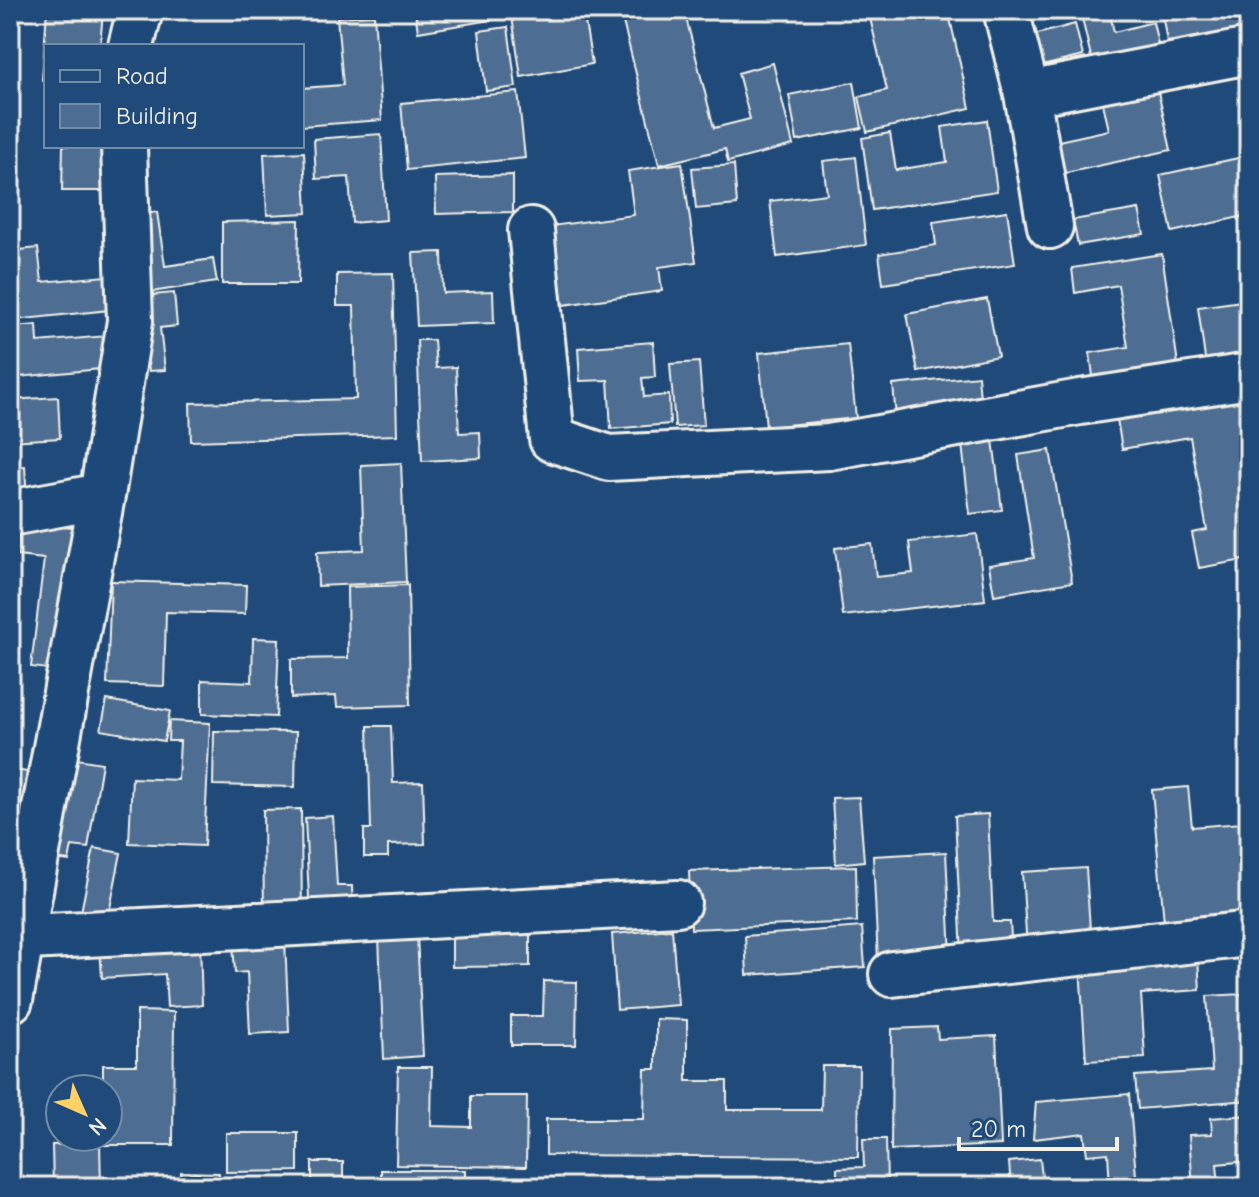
<svg xmlns="http://www.w3.org/2000/svg" width="1259" height="1197" font-family="'Comic Neue',sans-serif">
<style>
.building{fill:#4d6e92;stroke:#f4f1e8;stroke-width:2}
.lines{fill:none;stroke-linecap:round;stroke-linejoin:round}
.minor-casing{stroke:#f4f1e8;stroke-width:50}
.minor{stroke:#1f4a7a;stroke-width:44}
</style>
<rect width="100%" height="100%" fill="#1f4a7a"/>
<filter id="ink" filterUnits="userSpaceOnUse"><feTurbulence type="fractalNoise" baseFrequency=".0125" numOctaves="2"/><feDisplacementMap in="SourceGraphic" scale="16" xChannelSelector="R" yChannelSelector="G"/><feConvolveMatrix kernelMatrix="1 2 1 2 8 2 1 2 1" color-interpolation-filters="sRGB"/></filter>
<g filter="url(#ink)">
<path class="building" d="M47 10 103 11 100 46H46V81L42 80Z
M415 10H502L503 18 418 32Z
M511 10H583L592 64 521 77Z
M620 10H684L714 128 750 119 738 73 773 63 793 145 728 162 725 149 659 165Z
M903 10H948L970 108 867 132 859 97 887 90 870 18Z
M1080 10H1109L1114 32 1153 22 1159 49 1093 65Z
M1216 10H1249V28L1167 42 1163 19Z
M374 15 382 120 302 126V88L343 85 337 17Z
M1075 24 1083 56 1038 67 1030 36Z
M508 27 516 87 486 91 479 31Z
M854 82 862 128 797 141 789 95Z
M1157 87 1171 150 1061 174 1054 142 1109 130 1102 99Z
M518 92 525 158 407 170 401 103Z
M987 120 997 191 872 210 862 138 890 133 896 170 947 162 942 127Z
M381 134 386 220 352 223 349 177 316 179 314 139Z
M63 146H108V191H62Z
M304 152 307 213 267 215 264 154Z
M856 157 866 245 777 257 770 201 827 194 823 161Z
M1243 157 1249 177V215L1172 232 1160 175Z
M682 163 696 262 659 267 662 291 563 305 551 226 634 215 628 171Z
M734 165 737 205 696 209 692 168Z
M513 175V212L436 214 435 177Z
M1139 209 1144 234 1078 245 1073 220Z
M1007 211 1015 264 883 284 879 254 936 245 933 222Z
M157 212 165 266 213 259 217 282 144 293 132 216Z
M299 220 298 284H222V222Z
M38 248 42 282 106 276 109 310 15 320 10 251Z
M442 252 443 293 493 291 494 323 417 326 413 253Z
M1162 254 1179 371 1094 384 1090 353 1128 347 1118 285 1075 293 1072 268Z
M393 273 397 435 191 441 190 403 356 399 354 306H337V274Z
M174 293 177 326 160 328 165 370 149 371 141 296Z
M987 299 998 356 918 372 907 314Z
M1249 300V360L1206 366 1198 307Z
M37 325 38 342 107 336 110 368 19 377 14 327Z
M417 340H434L436 368 456 367 459 433 480 432 481 458 422 461Z
M653 342 655 377 642 378 644 397 669 395 670 424 611 429 608 380 580 381 578 348Z
M848 344 856 418 766 427 759 353Z
M699 362 704 425 675 427 670 364Z
M978 376 981 409 896 417 893 385Z
M1249 388V559L1199 568 1192 533 1207 530 1190 437 1122 449 1116 413Z
M58 397 60 438 10 441V400Z
M993 440 1002 510 970 514 962 444Z
M1050 450 1072 582 994 595 989 565 1034 558 1018 455Z
M401 463 406 582 318 586 317 552 364 550 361 465Z
M25 466 27 502 10 503V467Z
M21 520 82 528 64 671 31 667 44 559 17 556Z
M977 534 985 600 843 616 835 548 872 544 876 577 913 573 909 542Z
M111 581 246 585 245 614 166 612 164 686 107 684Z
M408 585 410 705 337 707 336 696 291 698V659L348 658 347 587Z
M253 638 279 639 276 717 202 714V680L252 682Z
M107 700 170 711 164 741 101 730Z
M169 721 210 723 204 846 129 843 132 778 178 780 180 741H168Z
M368 726H391L393 783 423 782 425 844 388 845V857H364V829H371Z
M214 731 296 732 295 787 213 785Z
M58 756 102 763 88 848 72 846 69 861 55 859Z
M10 769 27 772 10 874Z
M1188 787 1192 827 1241 823 1249 917 1165 933 1152 790Z
M859 797 864 861 836 864 832 798Z
M301 809 302 920H264L263 810Z
M988 814 993 922H1010L1012 952 962 955 955 816Z
M333 816 337 886H352L353 915 310 918 305 818Z
M94 848 121 853 107 923 80 917Z
M946 852 951 957 878 961 873 856Z
M856 866 857 922 691 929 689 871Z
M1086 868 1091 945 1027 949 1022 872Z
M862 927 865 967 747 975 745 936Z
M672 929 678 1005 617 1010 612 934Z
M530 930V966L452 967V931Z
M417 935 423 1056 384 1059 379 937Z
M285 940 289 1032 250 1034 247 972 235 973 233 943Z
M200 942 202 1005 167 1007 165 974 102 978 100 947Z
M1198 958 1200 990 1141 994 1145 1058 1086 1061 1080 966Z
M544 981 577 982 576 1045H511V1016H543Z
M1244 994 1249 1100 1138 1109 1135 1076 1212 1071 1207 996Z
M137 1011 174 1012 173 1145H103V1137H108V1089H103V1065H137Z
M656 1019 687 1020V1081H727V1110H821L822 1066H859L858 1157 546 1155V1119H644L645 1069H656Z
M937 1027 938 1039 996 1036 1001 1145 891 1150 892 1029Z
M398 1067H432L431 1126 471 1127V1096H527L526 1167 396 1165Z
M1129 1094 1137 1187H1110L1108 1153 1087 1155 1084 1133 1033 1139 1036 1102Z
M1249 1115V1161L1217 1164 1219 1187H1193L1189 1135 1212 1134 1211 1118Z
M226 1133H298V1171L226 1172Z
M863 1139H886L887 1187H837V1168L864 1167Z
M100 1143 101 1187H53L52 1145Z
M10 1146H16L14 1187H10Z
M1040 1159 1043 1187H1011L1009 1162Z
M312 1162H343V1187H312Z
M381 1170H465V1187H381Z
M181 1172 219 1173V1187H180Z
M661 1176V1187H624V1177Z"/>
<g class="lines">
<defs>
<path id="minor" d="M1006 10 1027 94 1050 226
M131 46 140 10
M1027 94 1249 51
M531 230 552 439 609 458 829 447 1080 402 1249 376
M10 513 102 496
M10 938 678 903
M892 974 1249 934
M10 1000 102 496 130 321 124 146"/>
</defs>
<use href="#minor" class="minor-casing"/>
<use href="#minor" class="minor"/>
</g>
</g>
<rect width="1259" height="1197" fill="none" stroke="#1f4a7a" stroke-width="40"/>
<rect x="20" y="20" width="1219" height="1157" fill="none" stroke="#f4f1e8" stroke-width="3" filter="url(#ink)"/>
<rect x="44" y="44" width="260" height="104" fill="#1f4a7a" stroke="#748da6" stroke-width="2"/>
<rect x="60" y="70" width="40" height="12" fill="#1f4a7a" stroke="#748da6" stroke-width="2"/>
<text x="116" y="84" font-size="24" fill="#f4f1e8">Road</text>
<rect x="60" y="104" width="40" height="24" fill="#4d6e92" stroke="#748da6" stroke-width="2"/>
<text x="116" y="124" font-size="24" fill="#f4f1e8">Building</text>
<g transform="translate(84 1113) rotate(135)"><circle r="38" fill="#1f4a7a" stroke="#748da6" stroke-width="2"/>
<path d="M0-6L14 30L0 20L-14 30Z" fill="#ffd166"/>
<text y="-12" font-size="22" font-weight="bold" text-anchor="middle" fill="#f4f1e8">N</text>
</g>
<path d="M959 1137v12h158v-12" fill="none" stroke="#f4f1e8" stroke-width="4"/>
<text x="971" y="1137" font-size="24" fill="#f4f1e8" stroke="#1f4a7a" stroke-width="6" paint-order="stroke">20 m</text>
</svg>
